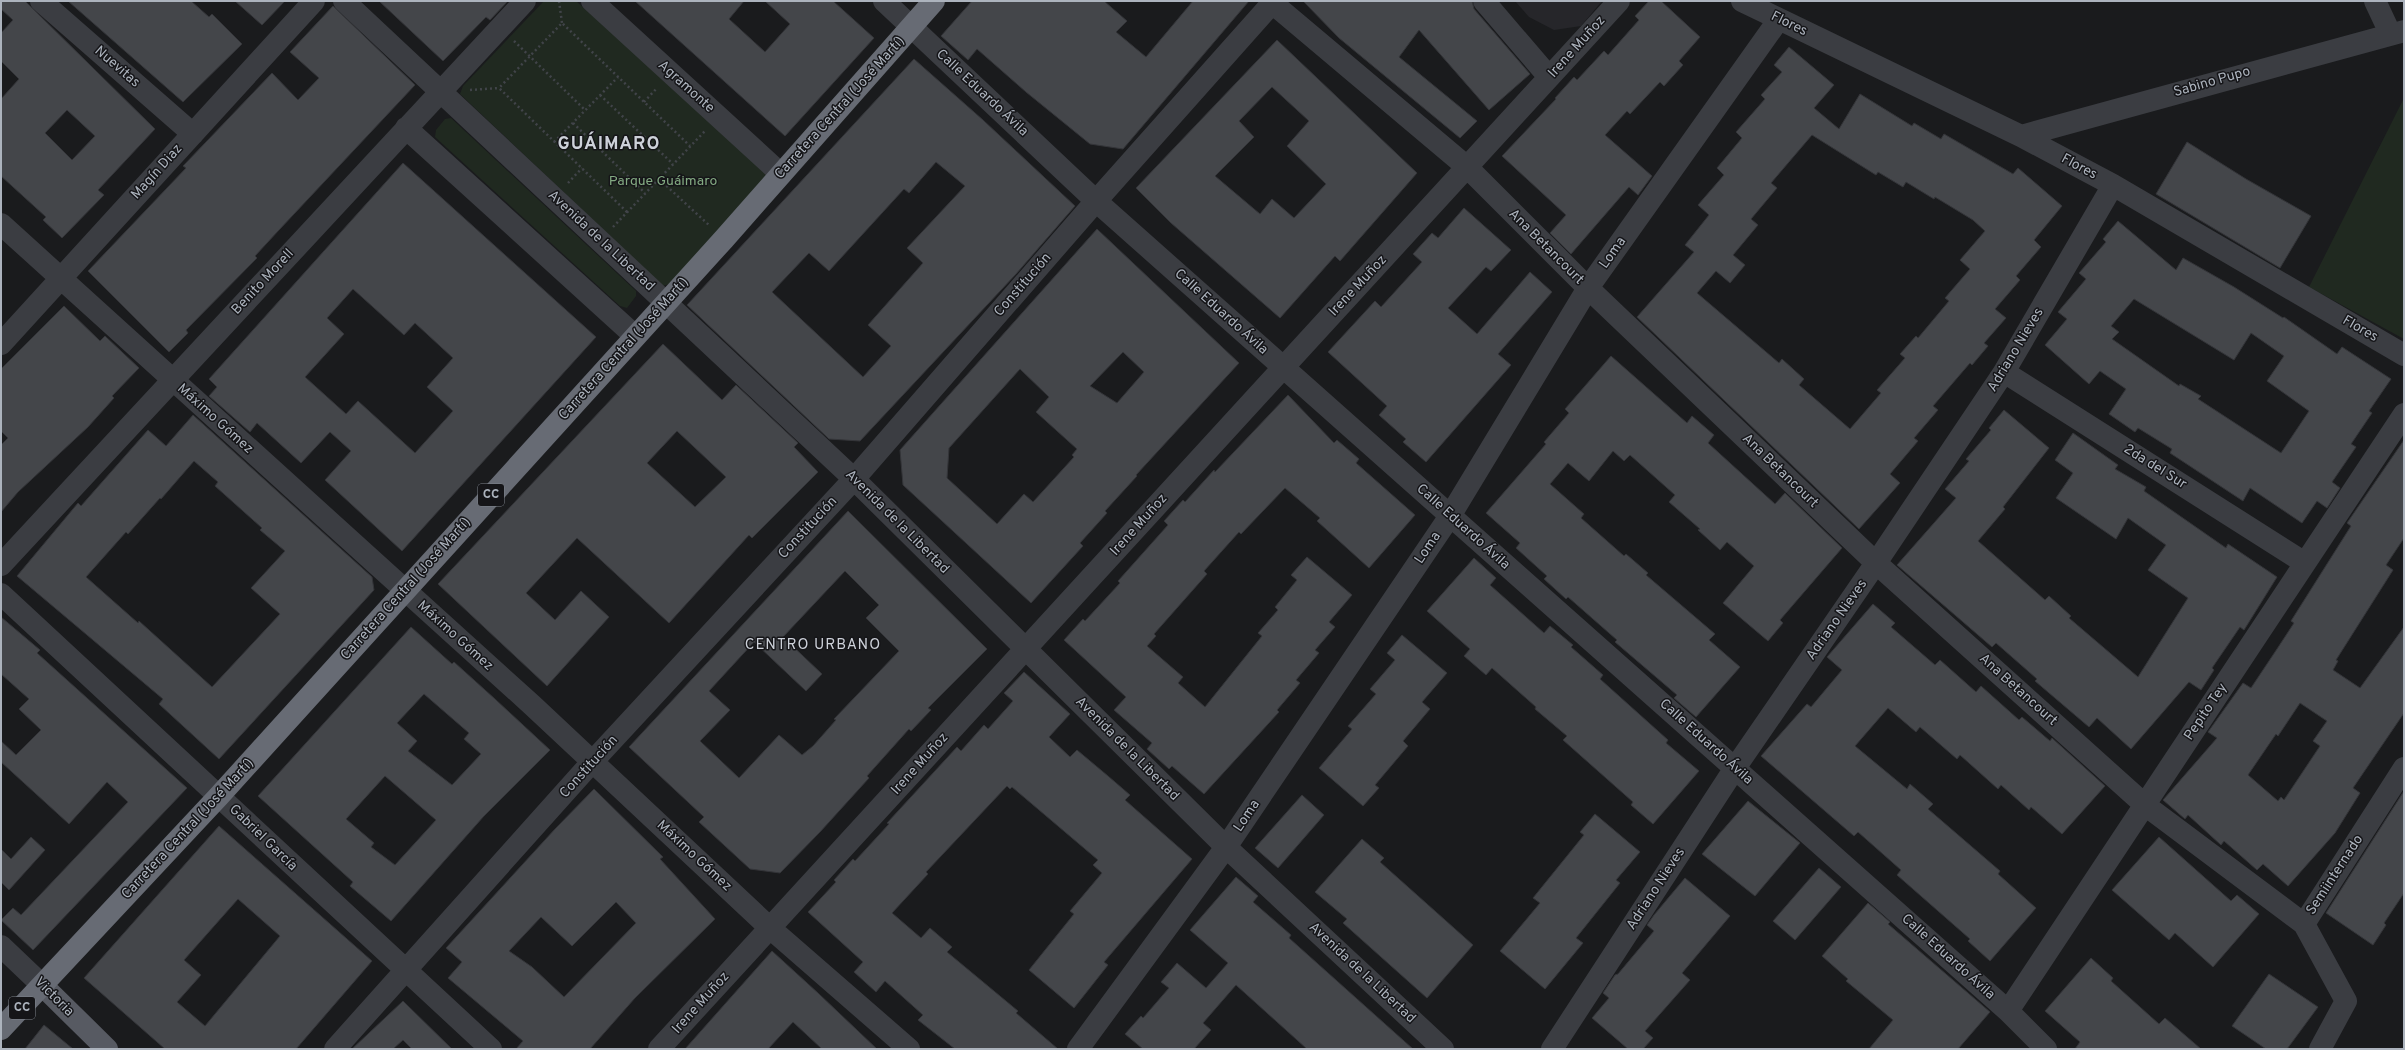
<svg xmlns="http://www.w3.org/2000/svg" width="2405" height="1050" font-family="Overpass,sans-serif">
<style>
.built{fill:#26262a}
.green{fill:#202920}
.building{fill:#44464a;stroke:#343539;fill-rule:evenodd}
.lines{fill:none;stroke-linecap:round;stroke-linejoin:round}
.path{stroke:#414449;stroke-width:2.5;stroke-dasharray:2 3;stroke-linecap:butt}
.minor{stroke:#3b3d42;stroke-width:22}
.major{stroke:#575a62;stroke-width:22}
.highway{stroke:#676b74;stroke-width:22}
.labels{text-anchor:middle;dominant-baseline:central;stroke-width:3;stroke-linejoin:round;paint-order:stroke}
.shield{fill:#151518;stroke:#7f848c;stroke-width:1}
.shield-label{font-size:13px;font-weight:bold;fill:#acb3bd}
.street-label{font-size:14px;fill:#acb3bd;stroke:#151518}
.park-label{font-size:14px;fill:#83aa82;stroke:#151518}
.neighbourhood-label{font-size:15px;letter-spacing:1px;fill:#cdd1d9;stroke:#151518}
.district-label{font-size:18px;font-weight:bold;letter-spacing:1px;fill:#cdd1d9;stroke:#151518}
</style>
<rect width="100%" height="100%" fill="#1a1b1d"/>
<path class="built" d="M1515 1H1602L1581 26 1554 30 1529 17Z"/>
<path class="green" d="M544 1H576L767 172V180L672 283 663 286 460 94 463 86Z
M2404 98V339L2309 287Z
M451 118 636 291V296L627 308 620 306 435 137 436 130 445 119Z"/>
<path class="building" d="M1 1H25L155 129 98 190 104 195 62 238 43 220 46 217 1 176V99L19 79 1 61V33L13 20 1 9ZM67 110 95 136 72 160 45 133Z
M68 1H191L209 17 212 14 242 44 183 102Z
M235 1H285L262 25Z
M379 1H508L490 20 486 17 443 61Z
M635 1H744L729 19 765 52 790 24 765 1H833L874 38 785 136Z
M972 1H1104L1127 21 1116 32 1146 57 1193 1H1249L1123 149 1090 144 1026 92 977 49 968 60 941 36Z
M1303 1H1472L1474 9 1530 74 1489 110 1419 30 1399 57 1477 121 1460 138 1339 38Z
M1649 1H1661L1700 37 1679 61 1683 65 1664 86 1660 82 1630 114 1627 111 1605 135 1652 176 1638 195 1629 187 1571 254 1550 233 1566 215 1502 156 1556 99 1555 98 1574 77 1577 80 1604 51 1608 55 1639 20 1635 16Z
M333 6 415 85 279 230 255 256 257 258 186 330 188 333 169 352 88 271 186 168 183 166 272 73 298 100 319 78 290 52Z
M1277 40 1417 173 1340 261 1335 256 1280 318 1171 223 1136 188ZM1272 87 1309 121 1287 146 1326 184 1294 218 1272 199 1260 214 1215 176 1254 137 1239 121Z
M1789 47 1834 85 1814 108 1839 129 1860 94 1912 126 1914 123 1941 139 1944 134 2013 174 2018 168 2062 206 2034 240 2041 247 2016 276 2020 280 1995 309 2006 318 1984 343 1988 346 1972 365 1970 363 1933 406 1938 410 1914 438 1918 441 1890 474 1900 483 1859 529 1637 317 1694 252 1685 245 1709 215 1698 205 1724 175 1717 168 1742 138 1736 132 1765 99 1761 95 1782 72 1774 65ZM1812 135 1876 175 1878 172 1903 187 1906 182 1934 199 1935 197 1973 220 1985 231 1960 260 1970 269 1945 298 1949 301 1918 338 1916 336 1900 354 1905 358 1877 390 1881 393 1850 429 1799 385 1804 379 1782 359 1779 363 1697 293 1716 271 1730 283 1745 265 1733 255 1758 225 1751 219 1777 188 1771 183Z
M914 59 983 120 1075 206 1016 274 860 441 829 439 687 305ZM936 162 965 186 907 248 923 263 868 325 891 346 863 377 772 292 809 253 829 271 904 189 909 193Z
M2187 142 2246 179 2311 216 2280 268 2156 194Z
M403 163 596 337 402 551 325 480 351 451 330 432 301 463 257 423 250 432 209 396 217 387 209 379ZM353 289 404 335 415 323 453 358 427 387 453 411 415 453 358 401 346 414 305 377 344 334 327 318Z
M1464 208 1511 250 1491 271 1486 267 1448 308 1477 334 1530 272 1552 292 1498 354 1511 365 1426 462 1403 442 1406 439 1379 415 1387 406 1328 352 1375 301 1381 307 1422 262 1413 254 1432 233 1438 238Z
M2118 221 2176 270 2183 258 2234 287 2283 318 2284 317 2337 354 2342 347 2391 379 2369 411 2372 413 2351 444 2356 447 2332 482 2340 488 2327 508 2317 501 2302 523 2250 488 2243 501 2170 453 2172 449 2138 428 2135 432 2109 414 2126 389 2100 371 2089 384 2045 345 2067 319 2058 312 2086 279 2079 273 2106 242 2103 239ZM2134 299 2234 360 2251 333 2284 356 2267 381 2309 411 2281 453 2198 399 2201 396 2180 384 2179 386 2112 339 2119 332 2111 326Z
M1097 229 1239 363 1136 475 1137 476 1105 511 1107 513 1080 543 1083 546 1031 603 903 485 900 450ZM1123 352 1144 372 1117 403 1090 386ZM1020 369 1049 397 1036 412 1077 449 1072 455 1074 457 1033 502 1024 494 997 524 947 478 949 448Z
M64 306 100 341 105 336 139 368 112 396 114 398 88 427 18 492 1 512V445L8 438 1 431V369Z
M663 344 722 400 736 385 798 443 794 447 818 472 752 538 749 535 669 623 577 538 526 593 555 620 581 591 609 617 547 686 438 584ZM677 431 726 477 695 507 647 463Z
M1611 356 1687 423 1692 416 1714 435 1708 443 1775 504 1785 493 1842 548 1780 620 1783 623 1768 641 1723 603 1754 566 1727 542 1720 550 1698 530 1700 529 1669 502 1675 495 1630 455 1624 461 1613 451 1589 481 1568 463 1550 484 1584 514 1581 518 1624 556 1626 554 1648 573 1646 575 1715 634 1709 640 1740 667 1696 717 1674 698 1677 695 1615 642 1617 640 1568 597 1566 599 1544 579 1547 576 1516 548 1520 543 1486 513 1546 444 1544 442 1569 413 1565 409Z
M1288 395 1334 443 1337 440 1359 459 1356 463 1415 515 1369 568 1317 521 1320 518 1285 488 1241 534 1239 532 1204 571 1207 574 1154 634 1156 636 1147 646 1183 677 1178 683 1205 707 1262 636 1258 633 1278 610 1275 607 1297 580 1291 575 1307 557 1352 595 1329 622 1335 627 1315 650 1319 653 1296 680 1300 683 1277 710 1279 712 1204 794 1172 766 1169 769 1147 749 1152 743 1114 710 1126 697 1064 640 1083 619 1085 621 1120 583 1118 581 1168 525 1164 521 1183 500 1185 502 1214 470 1215 472Z
M2004 410 2049 448 2003 507 2005 509 1978 541 2045 600 2049 596 2071 616 2069 618 2138 677 2188 598 2148 570 2166 545 2128 518 2116 539 2056 498 2073 473 2055 460 2073 433 2118 465 2115 469 2146 487 2144 491 2226 548 2228 544 2277 577 2244 630 2240 627 2212 668 2214 670 2201 690 2189 682 2131 749 2097 718 2089 727 2035 681 2037 679 1996 643 1992 647 1897 565 1956 498 1945 489 1969 461 1966 459 1991 430 1989 428Z
M193 415 372 577 374 590 219 759 159 704 163 699 17 576 78 503 81 506 148 430 166 446ZM194 461 218 482 215 486 262 528 260 530 285 551 251 588 280 614 212 687 139 621 138 623 86 577 126 532 128 534 160 498 161 499Z
M2404 440V538L2386 565 2393 570 2336 660 2338 661 2333 670 2360 688 2404 627V713L2353 788 2360 793 2335 833 2288 886 2263 864 2257 870 2224 841 2221 845 2188 815 2185 819 2163 800 2217 738 2208 732 2243 683 2251 688 2277 649 2294 623 2291 621 2351 526 2347 523ZM2300 703 2327 721 2313 741 2320 746 2284 800 2281 797 2278 801 2248 775 2276 734 2278 736Z
M848 511 987 649 928 708 931 710 911 731 909 729 867 776 869 778 820 832 780 873 750 869 699 822 704 817 629 747ZM845 571 879 605 866 618 899 651 834 719 836 720 813 746 802 755 779 735 739 778 700 741 730 710 709 691 754 642 806 691 822 674 783 637Z
M1474 558 1496 578 1490 585 1544 633 1550 626 1573 645 1571 647 1603 675 1600 679 1668 740 1666 743 1699 771 1653 824 1631 805 1633 802 1563 740 1567 736 1535 709 1536 707 1492 668 1486 675 1464 656 1470 649 1427 611Z
M1873 604 1895 623 1891 627 1935 665 1940 660 1976 692 1981 686 2019 720 2022 717 2050 741 2052 738 2105 786 2062 834 2031 807 2029 810 2001 785 1998 789 1960 755 1957 759 1920 727 1916 732 1888 708 1855 746 1907 789 1910 784 1933 804 1928 809 2000 871 1998 874 2036 908 1990 961 1968 941 1970 939 1897 875 1901 870 1858 832 1854 836 1761 756 1807 704 1811 707 1842 670 1827 657Z
M1 617 40 650 37 653 187 788 33 950 1 920 13 908 21 915 128 802 107 782 69 824 1 762V741L16 755 41 730 19 709 29 699 1 674Z
M411 627 452 664 454 662 495 699 550 750 484 816 391 921 350 886 353 882 258 796ZM424 694 469 733 464 739 481 754 452 785 408 751 417 741 397 723ZM385 776 436 820 395 865 371 847 374 843 346 819Z
M1402 635 1447 673 1422 702 1430 709 1403 741 1408 746 1375 785 1379 788 1363 806 1319 768 1352 729 1348 726 1376 694 1370 689 1395 660 1387 653Z
M1024 672 1070 714 1049 737 1070 757 1077 750 1108 776 1130 795 1125 800 1192 859 1104 962 1108 965 1074 1008 1029 970 1074 914 1070 911 1102 873 1093 865 1098 860 1012 787 1010 789 1007 786 926 872 928 874 892 913 921 938 930 928 952 947 947 952 1018 1011 1016 1013 1058 1049H955L918 1020 923 1015 885 981 876 992 854 972 863 962 808 912 836 882 834 880 853 859 855 861 889 824 887 823 957 747 961 751 984 725 988 729 1013 701 1004 693Z
M594 789 663 857 660 859 715 919 635 998 590 1049H516L523 1041 448 978 462 962 446 948 555 829ZM616 902 636 923 564 997 532 967 509 951 541 917 572 946Z
M2404 791V893L2384 923 2386 925 2373 945 2326 913Z
M1302 795 1324 815 1278 868 1255 848Z
M1748 801 1800 843 1755 896 1702 854Z
M1595 814 1640 852 1616 880 1620 883 1576 938 1583 943 1545 989 1500 951 1540 903 1533 898 1584 835 1580 832Z
M219 826 372 961 296 1049H165L84 978ZM238 899 280 936 205 1026 177 1002 201 975 184 960Z
M31 837 45 850 9 890 1 882V849L11 859Z
M2159 837 2231 901 2237 895 2259 914 2213 967 2175 933 2169 940 2112 890Z
M1362 839 1384 858 1380 862 1473 945 1427 998 1343 923 1347 919 1315 892Z
M1819 868 1841 887 1795 940 1773 921Z
M1236 877 1258 896 1253 902 1291 935 1289 938 1413 1049H1307L1236 985 1203 1023 1211 1030 1194 1049H1143L1125 1034 1141 1016 1143 1018 1169 988 1161 982 1177 963 1206 988 1228 963 1190 930Z
M1685 878 1730 916 1682 973 1690 980 1645 1031 1653 1038 1643 1049H1628L1592 1018 1609 998 1603 993 1615 975 1618 974 1654 931 1647 925 1654 915Z
M1868 903 1890 922 1888 924 1990 1012 1958 1049H1869L1893 1020 1846 981 1848 979 1822 956Z
M772 951 818 993 877 1049H822L793 1022 768 1049H685Z
M2091 958 2113 978 2111 981 2159 1024 2165 1018 2201 1049H2075L2080 1042 2045 1011Z
M2269 974 2318 1007 2287 1049H2266L2232 1026Z
M403 1001 452 1049H412L403 1040 393 1049H352Z
M44 1025 73 1049H25Z"/>
<g class="lines">
<path class="path" d="M559 1 562 23
M514 41 585 110
M470 90 499 88
M600 95 673 164
M644 102 657 88
M573 123 645 193
M554 142 618 77
M659 179 710 226
M568 183 582 168
M627 212 499 88 562 23 690 146
M613 227 705 131"/>
<path class="minor" d="M41 1 193 134
M344 1 854 479 1226 847 1443 1049
M592 1 781 174
M884 1 1096 201 2008 1011 2046 1049
M1270 1 1467 167 1588 288 1876 563 2145 805 2304 924
M1484 1 1549 77
M1742 1 2021 136 2113 185 2404 355
M2375 1 2390 33
M406 128 635 336
M2021 136 2404 31
M1 224 532 705 770 928 909 1049
M1 344 314 1
M2004 372 2305 563
M1 565 525 1
M1 594 491 1049
M1 946 43 986
M2008 1011 2404 414
M335 1049 593 761 854 479 1096 201 1274 1
M659 1049 1619 1
M1078 1049 1226 847 1450 516 1588 288 1779 19
M1552 1049 1735 768 1876 563 2004 372 2113 185
M2320 1049 2346 1001 2304 924 2404 768"/>
<path class="major" d="M43 986 107 1049"/>
<path class="highway" d="M1 1029 219 796 724 239 934 1"/>
</g>
<g class="labels">
<g class="shield">
<rect x="478" y="484" width="26" height="22" rx="3"/>
<rect x="9" y="997" width="26" height="22" rx="3"/>
</g>
<g class="shield-label">
<text x="491" y="495">CC</text>
<text x="22" y="1008">CC</text>
</g>
<g class="street-label">
<text transform="translate(1789 24) rotate(26)">Flores</text>
<text transform="translate(1577 47) rotate(-48)">Irene Muñoz</text>
<text transform="translate(117 67) rotate(41)">Nuevitas</text>
<text transform="translate(2212 82) rotate(-16)">Sabino Pupo</text>
<text transform="translate(686 87) rotate(42)">Agramonte</text>
<text transform="translate(982 93) rotate(43)">Calle Eduardo Ávila</text>
<text transform="translate(840 108) rotate(-48)">Carretera Central (José Martí)</text>
<text transform="translate(2079 167) rotate(28)">Flores</text>
<text transform="translate(157 172) rotate(-48)">Magín Diaz</text>
<text transform="translate(601 241) rotate(43)">Avenida de la Libertad</text>
<text transform="translate(1546 247) rotate(45)">Ana Betancourt</text>
<text transform="translate(1613 253) rotate(-55)">Loma</text>
<text transform="translate(263 282) rotate(-47)">Benito Morell</text>
<text transform="translate(1023 285) rotate(-49)">Constitución</text>
<text transform="translate(1358 286) rotate(-47)">Irene Muñoz</text>
<text transform="translate(1221 312) rotate(42)">Calle Eduardo Ávila</text>
<text transform="translate(2360 329) rotate(30)">Flores</text>
<text transform="translate(624 349) rotate(-48)">Carretera Central (José Martí)</text>
<text transform="translate(2016 350) rotate(-59)">Adriano Nieves</text>
<text transform="translate(215 419) rotate(42)">Máximo Gómez</text>
<text transform="translate(2155 467) rotate(32)">2da del Sur</text>
<text transform="translate(1780 471) rotate(44)">Ana Betancourt</text>
<text transform="translate(897 522) rotate(45)">Avenida de la Libertad</text>
<text transform="translate(1139 525) rotate(-48)">Irene Muñoz</text>
<text transform="translate(1463 527) rotate(42)">Calle Eduardo Ávila</text>
<text transform="translate(808 528) rotate(-47)">Constitución</text>
<text transform="translate(1428 548) rotate(-56)">Loma</text>
<text transform="translate(406 589) rotate(-48)">Carretera Central (José Martí)</text>
<text transform="translate(1837 620) rotate(-55)">Adriano Nieves</text>
<text transform="translate(455 636) rotate(42)">Máximo Gómez</text>
<text transform="translate(2018 690) rotate(42)">Ana Betancourt</text>
<text transform="translate(2206 712) rotate(-56)">Pepito Tey</text>
<text transform="translate(1706 742) rotate(42)">Calle Eduardo Ávila</text>
<text transform="translate(1127 749) rotate(45)">Avenida de la Libertad</text>
<text transform="translate(920 764) rotate(-48)">Irene Muñoz</text>
<text transform="translate(589 767) rotate(-48)">Constitución</text>
<text transform="translate(1247 816) rotate(-56)">Loma</text>
<text transform="translate(188 829) rotate(-47)">Carretera Central (José Martí)</text>
<text transform="translate(263 838) rotate(44)">Gabriel García</text>
<text transform="translate(694 856) rotate(43)">Máximo Gómez</text>
<text transform="translate(2335 875) rotate(-57)">Semiinternado</text>
<text transform="translate(1656 889) rotate(-57)">Adriano Nieves</text>
<text transform="translate(1948 957) rotate(42)">Calle Eduardo Ávila</text>
<text transform="translate(1362 973) rotate(43)">Avenida de la Libertad</text>
<text transform="translate(54 997) rotate(45)">Victoria</text>
<text transform="translate(701 1003) rotate(-48)">Irene Muñoz</text>
</g>
<g class="park-label">
<text x="663" y="181">Parque Guáimaro</text>
</g>
<g class="neighbourhood-label">
<text x="813" y="645">CENTRO URBANO</text>
</g>
<g class="district-label">
<text x="609" y="144">GUÁIMARO</text>
</g>
</g>
<rect width="2405" height="1050" fill="none" stroke="#acb3bd" stroke-width="4"/>
</svg>
